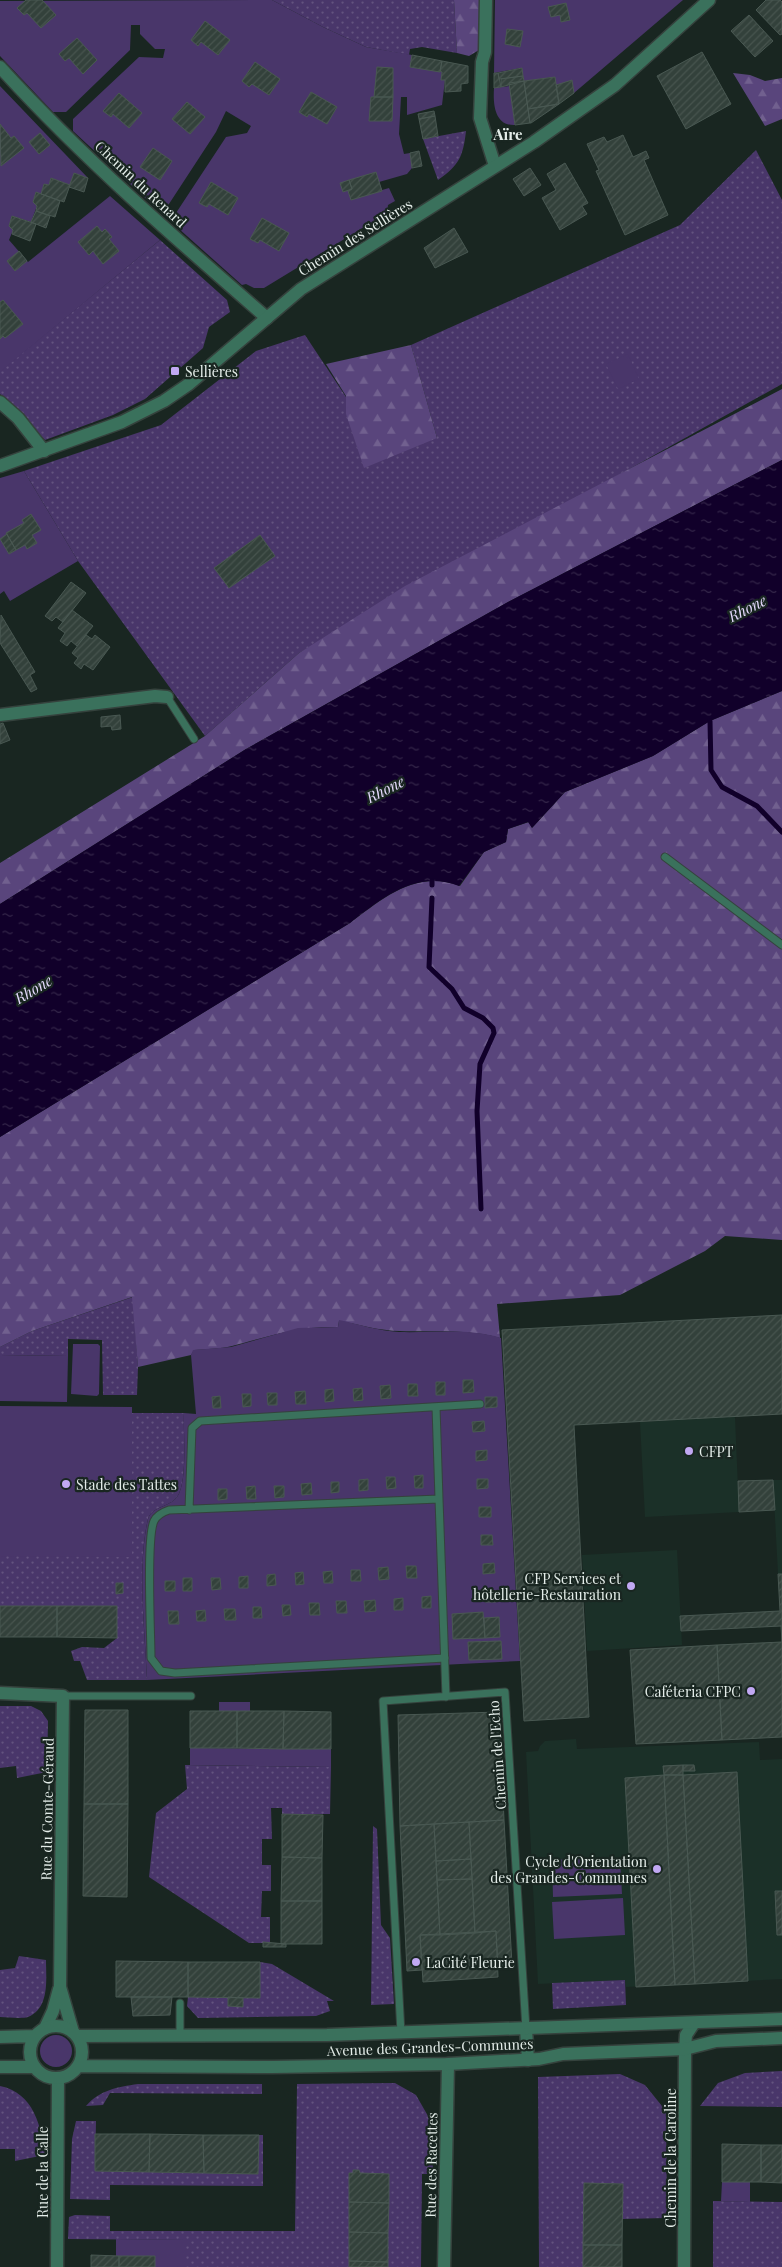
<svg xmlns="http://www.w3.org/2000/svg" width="782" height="2267" font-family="'Playfair Display',serif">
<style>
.built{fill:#1b3028}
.grass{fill:url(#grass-dots)}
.forest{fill:url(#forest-firs)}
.garden{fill:#49366a}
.water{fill:url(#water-ripples)}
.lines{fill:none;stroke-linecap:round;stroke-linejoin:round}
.stream{stroke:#11002a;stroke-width:5}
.building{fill:url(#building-hatch);stroke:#495852}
.service-casing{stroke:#35423d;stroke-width:9}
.minor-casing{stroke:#35423d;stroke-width:15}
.tertiary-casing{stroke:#35423d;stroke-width:15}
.service{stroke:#3a715c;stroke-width:7}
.minor{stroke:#3a715c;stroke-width:12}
.tertiary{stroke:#3a715c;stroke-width:12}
.poi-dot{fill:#c1a8f3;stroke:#192621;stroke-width:2}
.labels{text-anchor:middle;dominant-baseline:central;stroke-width:4.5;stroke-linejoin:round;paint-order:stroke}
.street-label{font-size:14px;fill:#e4ede9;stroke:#192621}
.poi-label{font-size:14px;fill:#e4ede9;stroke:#192621;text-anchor:start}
.neighbourhood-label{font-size:15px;font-weight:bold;fill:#e4ede9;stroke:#192621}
.water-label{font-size:15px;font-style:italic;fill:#e5dafd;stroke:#192621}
</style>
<defs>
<pattern id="grass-dots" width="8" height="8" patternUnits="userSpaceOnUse" patternTransform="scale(1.25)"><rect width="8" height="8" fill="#49366a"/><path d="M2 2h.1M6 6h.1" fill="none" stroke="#63537f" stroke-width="1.8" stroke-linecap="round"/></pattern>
<pattern id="forest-firs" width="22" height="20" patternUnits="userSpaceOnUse" patternTransform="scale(1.25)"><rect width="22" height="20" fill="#59457c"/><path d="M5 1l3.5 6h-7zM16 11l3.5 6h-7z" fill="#71608f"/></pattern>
<pattern id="water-ripples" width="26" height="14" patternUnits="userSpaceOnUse" patternTransform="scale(1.25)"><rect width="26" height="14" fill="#11002a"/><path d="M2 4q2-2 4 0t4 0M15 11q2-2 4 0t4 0" fill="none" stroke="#342649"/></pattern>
<pattern id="building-hatch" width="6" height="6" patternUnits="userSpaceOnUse" patternTransform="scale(1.25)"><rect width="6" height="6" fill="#33413b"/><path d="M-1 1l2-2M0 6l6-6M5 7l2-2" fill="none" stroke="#47544e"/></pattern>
</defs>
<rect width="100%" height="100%" fill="#192621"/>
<path class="built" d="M735 1417 739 1512 645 1517 640 1422Z
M773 1480H782V1574H778Z
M677 1550 682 1645 587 1651 582 1555Z
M576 1739 577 1749 759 1742 760 1760 782 1759V1979L626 1987 625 1980 538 1984 526 1752 538 1751 540 1746 545 1741Z"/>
<path class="grass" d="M272 0H454L457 53 422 47 410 49 409 55 366 47 323 27Z
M466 131C463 157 459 165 438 180L423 139Z
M756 150 782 200V384L299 653 205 736 78 561 24 471 161 425 256 351 305 335 346 397V414L437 438 411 345 680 225Z
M160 240 227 300 230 312 209 327 203 348 145 399 113 415 45 440 0 394V371Z
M133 1297 138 1367 137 1395H103L102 1340 68 1339V1356L0 1355V1347L32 1331Z
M132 1413H184C183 1433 188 1482 177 1497 170 1507 152 1506 148 1519 137 1566 145 1631 147 1680H87L80 1661H74L71 1651 82 1647 104 1648 117 1638V1606H0V1556H132Z
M0 1706H31L41 1711 48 1721 47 1772 17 1778 16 1766 0 1768Z
M185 1765 331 1767 330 1814H282V1808H271L272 1839H262V1865H271V1891H262L261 1917H270V1943H249L149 1877 156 1813 187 1789Z
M373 1826 377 1829 381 1925 390 1938 394 2004 371 2005Z
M19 1956 46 1960C46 1979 50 2008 28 2017 21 2019 8 2017 0 2017V1970L15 1968Z
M260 1962 272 1964 334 2001H327L330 2011 316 2016 198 2018 187 2006 188 1997 260 1998Z
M625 1980 626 2005 553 2009 552 1983Z
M782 2071V2107L700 2106 718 2083 745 2073Z
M620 2074 645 2085 666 2111 667 2218 622 2219 623 2184 584 2183 583 2267H539L538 2077Z
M395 2083 416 2095 432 2123 433 2174H422L421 2267H388V2233L349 2232V2267H184V2240L68 2239 69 2217 75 2215 110 2216V2231H295L297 2084Z
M138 2084H262V2094L110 2093 103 2105 86 2106C100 2090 117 2087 138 2084Z
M0 2086C34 2093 41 2126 45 2155L15 2161V2149H0Z
M76 2121H96L95 2171 258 2174 259 2135H263V2186L110 2185V2200L70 2199 72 2139Z
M713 2201 782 2202V2267H713Z"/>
<path class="forest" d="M454 0H480L479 50 469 56 457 53Z
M733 73 750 75 765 81 782 78V119L765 126Z
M411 345 437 438 364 468 346 414V396L326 364Z
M782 389V460L508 602 246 749 0 904V863L205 736 299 653 405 586Z
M782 691V1240L725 1236 705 1251 620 1295 497 1304 500 1338C470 1329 431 1332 400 1331 380 1331 358 1324 339 1321L338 1327C297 1326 271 1336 232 1346 220 1349 206 1349 194 1350L191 1355 138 1367 132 1297 32 1331 0 1347V1137L350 923C383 898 417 869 460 886L484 852 506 842 508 829 529 822 532 828 565 792 653 756 710 721Z"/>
<path class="garden" d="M272 0 323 27 366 47 412 55 410 67 442 72 441 80H445L442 105 407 115V97H401L399 134 404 154 410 153 412 168 407 174 379 182 382 190 389 188 395 201 388 205 387 213 264 288H254L246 284 242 285 178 228 176 213 226 137 247 133 251 126 226 111 216 132 167 207 156 208 73 131V119L139 57 163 58 165 49H155L140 34V25H131L130 50 66 112H53L0 56V1Z
M495 0H683L574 93 572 81 556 85 554 77 524 81 521 68 494 73Z
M0 86 88 178 74 173 70 185 51 178 49 185 44 184 41 194 36 192 33 202 37 206 31 222 12 216 9 226 13 230 9 240 28 262 110 196 160 240 0 372Z
M510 86 515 125C494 126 493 103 494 88Z
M628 354 639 379 618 389 606 364Z
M24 471 78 561 10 601 4 591 0 594V478Z
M339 1320C358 1324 379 1331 399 1332 433 1333 469 1328 501 1338L520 1661 147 1680C145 1631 137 1566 148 1519 152 1506 170 1507 177 1497 188 1482 183 1433 184 1413L196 1414 191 1355 193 1350 231 1347 298 1328 338 1327Z
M73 1344H98L100 1346 99 1394 97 1396 71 1394Z
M0 1355 68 1356 67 1402 0 1401Z
M0 1406 132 1407V1557L0 1556Z
M219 1702H250V1711H219Z
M190 1748 331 1749V1767L190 1765Z
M620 1857 622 1894 553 1897 552 1860Z
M623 1898 625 1935 554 1939 552 1902Z
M40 2051a16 16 0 1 1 32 0a16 16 0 1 1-32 0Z
M722 2182H750V2202L721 2201Z
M116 2239 184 2240V2267H155L154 2256H116Z"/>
<path class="water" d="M782 460V691L710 721 653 756 565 792 532 828 528 822 508 829 506 842 484 852 459 886C417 869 382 898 350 923L0 1137V904L246 749 508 602Z"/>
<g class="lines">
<path class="stream" d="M710 721 711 770 722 787 757 806 782 832
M432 881V885
M432 898 429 967 452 989 464 1008 483 1018 493 1028 494 1033 480 1064 477 1111 481 1209"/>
</g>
<path class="building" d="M26 0H42L56 15 41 28 27 13 24 15 17 8Z
M766 0H780L782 2V34L780 35 756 10Z
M566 3 570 20 561 22 560 15 551 17 548 7Z
M749 15 773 41 755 57 731 31Z
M205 21 230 40 218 55 201 42 198 46 191 40Z
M507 29 523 31 520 47 505 44Z
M77 38 97 60 83 74 69 58 65 61 59 54Z
M702 52 731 104 686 129 657 76Z
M412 55 442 61 440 72 410 67Z
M442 61 468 66V83L461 84V91L445 92V80H441L442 72 440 71Z
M255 62 280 79 269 95 252 84 249 87 242 81Z
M377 67 393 68V97H374Z
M522 68 523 76 499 79 498 73Z
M494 73H498L501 87 494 88Z
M523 76 524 81 501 87V79Z
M555 77 559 104 528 109 524 81Z
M572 80 574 93 559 104 556 85Z
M524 81 530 123 515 125 509 83Z
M311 92 337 107 327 124 309 114 307 117 299 112Z
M119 93 142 113 129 128 113 114 111 117 103 111Z
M371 97H393L392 121H369Z
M187 102 205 117 190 134 172 119Z
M559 104 531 123H530L528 109Z
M434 111 435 116 419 119 418 114Z
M435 116 438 136 423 139 419 119Z
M0 124 11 138 14 136 24 148 1 166Z
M40 133 50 145 39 154 29 142Z
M623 135 633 157 646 151 649 158 644 160 668 215 625 235 596 171 599 170 587 144 604 137 607 142Z
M153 148 172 161 160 180 140 167Z
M419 151 422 166 412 168 410 153Z
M565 163 588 203 582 206 587 214 560 230 542 198 556 190 547 174Z
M530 168 541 185 524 196 513 179Z
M376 172 382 191 351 200 348 191 352 189 349 180Z
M74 173 88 178 84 192 69 187Z
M51 178 70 185 64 202 41 194 44 184 49 185Z
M349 180 352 189 343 192 340 183Z
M211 182 238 198 228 215 209 204 207 207 199 203Z
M36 192 60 201 55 217 36 211 37 206 33 202Z
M36 211 50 216 46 228 31 222Z
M12 216 36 224 30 241 12 234 13 230 9 226Z
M262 218 289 233 279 251 260 240 258 243 250 239Z
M97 226 102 232 105 229 112 237 109 239 119 251 103 264 93 251 89 255 78 242Z
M454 228 468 252 435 268 424 248Z
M19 251 27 261 15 271 7 261Z
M3 300 23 324 5 338 3 336 0 339V302Z
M31 514 41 530 32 535 37 543 27 549 25 545 16 550 6 533 24 523 22 520Z
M7 534 16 550 9 554 0 539Z
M260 535 275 556 229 588 214 568Z
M71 582 86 593 63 622 56 617 52 621 45 616Z
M72 610 93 626 77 646 71 641 67 646 60 641 65 633 58 628Z
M1 615 35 672 30 675 37 689 31 692 0 643Z
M86 635 92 639 95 635 110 647 93 670 84 664 81 669 74 663 78 658 72 653Z
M120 715 121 729 112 730 111 726 101 727V717Z
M3 723 10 740 0 744V724Z
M782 1315V1414L574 1425 589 1717 524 1721 502 1330Z
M463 1380H473L474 1392 463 1393Z
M436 1382H445V1395H436Z
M408 1384H417L418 1396H408Z
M390 1385 391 1398 381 1399 380 1386Z
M362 1388 363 1400 354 1401 353 1389Z
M333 1389 334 1401 325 1402V1390Z
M305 1391 306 1404H296L295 1392Z
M267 1393H277V1405H268Z
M242 1394H251V1406L243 1407Z
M220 1396 221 1408H213L212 1397Z
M485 1397H497V1407L485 1408Z
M484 1421 485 1431 473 1432 472 1422Z
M487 1450V1460L476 1461V1451Z
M423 1475V1488H415L414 1476Z
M386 1477H395L396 1488 387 1489Z
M368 1479V1490L359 1491V1480Z
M477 1479H488V1488L477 1489Z
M773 1480 775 1510 739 1512 738 1481Z
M331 1482H339V1492L331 1493Z
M311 1483 312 1494 302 1495 301 1484Z
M255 1486 256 1499H247L246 1487Z
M274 1486H284V1497L275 1498Z
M218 1489H227V1499L218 1500Z
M479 1507H491V1517H479Z
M481 1535H492L493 1545H481Z
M494 1563 495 1573 483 1574V1564Z
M406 1566H416L417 1578H407Z
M388 1567 389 1579 379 1580 378 1568Z
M351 1570H360L361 1581H351Z
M332 1571 333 1583H324L323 1572Z
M303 1572 304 1584 296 1585 295 1573Z
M275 1574 276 1585 267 1586V1575Z
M778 1574H782V1642L781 1626 681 1631 680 1616 780 1611Z
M248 1576V1588H239V1577Z
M183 1578H192V1591H183Z
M211 1578H220L221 1589 212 1590Z
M165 1581H175V1591H165Z
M116 1583H123V1593L116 1594Z
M496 1592V1602H485L484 1593Z
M431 1596V1608H422V1597Z
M403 1598V1610H394V1599Z
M375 1600 376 1611 365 1612 364 1601Z
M336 1601H346L347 1613H337Z
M309 1603H319L320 1615H310Z
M282 1605H290L291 1615 283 1616Z
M0 1606H57V1637H0Z
M57 1606H117V1638L57 1637Z
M253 1607H261L262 1618H253Z
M224 1609H235L236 1620H225Z
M205 1610 206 1621H197L196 1611Z
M168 1611H178L179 1624H169Z
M483 1612 485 1638 453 1639 452 1614Z
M499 1617 500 1637 485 1638 484 1618Z
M501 1641 502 1659 469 1660 468 1642Z
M782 1642V1737L722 1740 717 1645Z
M717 1645 722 1740 636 1744 630 1650Z
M85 1710H128V1804H84Z
M190 1711H237V1748H190Z
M237 1711H284L283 1749 237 1748Z
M284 1711 331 1712V1749H283Z
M499 1712 504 1820 400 1826 398 1715Z
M683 1765H694L695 1771H683Z
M683 1765V1775H664L663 1766Z
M737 1772 748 1981 695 1984 683 1775Z
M664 1775 675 1985 636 1987 625 1778Z
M664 1775H683L695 1984 675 1985Z
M84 1804H128L127 1897 83 1896Z
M282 1814 323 1815 322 1858 282 1857Z
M504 1820 512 1965 498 1966 496 1931 475 1933 469 1822Z
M469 1822 471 1859 436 1861 434 1824Z
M434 1824 440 1935H420L422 1970 407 1971 400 1826Z
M282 1857 322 1858V1901H281Z
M471 1859 472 1879 437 1880 436 1861Z
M472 1879 475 1933 440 1935 437 1880Z
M775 1891H782V1935H777Z
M281 1901H322V1944H281Z
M496 1931 498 1977 423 1982 420 1935Z
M263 1942 286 1944V1947H263Z
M116 1961 188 1962V1997H116Z
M188 1962H260V1998L188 1997Z
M131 1997H172L170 2015 133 2016Z
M228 1997 243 1998V2007L228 2006Z
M95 2134H150L149 2172 95 2171Z
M150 2134 203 2135 204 2173 149 2172Z
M203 2135H259L258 2174 204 2173Z
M722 2144 761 2145V2182H722Z
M761 2145H782V2183L761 2182Z
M353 2170H359L360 2173 389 2174V2203L349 2202V2173H353Z
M584 2183 623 2184 622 2245H583Z
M349 2202 389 2203 388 2233 349 2232Z
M349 2232 388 2233V2262L349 2261Z
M583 2245H622V2267H583Z
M91 2255 119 2256V2267H91Z
M119 2256H155V2267H119Z
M349 2261 388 2262V2267H349Z"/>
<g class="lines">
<defs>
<path id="service" d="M167 697 194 739
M665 857 782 945
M436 1407 439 1499
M189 1510 192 1428 200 1421 480 1404
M445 1658 175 1673 161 1671 151 1658C151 1633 146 1538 154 1521 157 1515 163 1512 169 1510L439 1499 446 1697
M63 1696H191
M180 2003V2037
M401 2033 383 1701 505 1692 526 2029"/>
<path id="minor" d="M486 0 485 52 482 62 480 118 495 166
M0 67C82 157 175 238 267 318
M0 402 18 418 44 451
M0 715 155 696 167 697
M0 1693 63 1696 60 1987 73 2032
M45 2028 53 2011 59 1989
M526 2029 528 2060
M57 2267 58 2078
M444 2267 448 2064
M684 2267 685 2049 686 2035 694 2023"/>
<path id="tertiary" d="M0 466 122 422 164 401 189 384 301 289 534 142 615 85 709 0
M30 2052a26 26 0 1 1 52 0a26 26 0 1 1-52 0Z
M77 2036 327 2035 782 2019
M0 2037 35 2036
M78 2066 273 2067 448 2064 539 2059 563 2054 685 2049 716 2041 782 2038
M0 2067H35"/>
</defs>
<use href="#service" class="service-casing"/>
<use href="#minor" class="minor-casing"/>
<use href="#tertiary" class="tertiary-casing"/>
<use href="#service" class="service"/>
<use href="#minor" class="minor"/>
<use href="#tertiary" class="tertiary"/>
</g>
<g class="poi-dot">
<rect x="170" y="366" width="10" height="10" rx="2.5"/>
<circle cx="689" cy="1451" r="5"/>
<circle cx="66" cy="1484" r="5"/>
<circle cx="631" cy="1586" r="5"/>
<circle cx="751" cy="1691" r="5"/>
<circle cx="657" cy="1869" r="5"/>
<circle cx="416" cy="1962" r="5"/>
</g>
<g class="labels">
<g class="street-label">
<text transform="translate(141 184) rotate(43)">Chemin du Renard</text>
<text transform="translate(355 237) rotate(-32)">Chemin des Sellières</text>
<text transform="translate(497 1755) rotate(-94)">Chemin de l'Echo</text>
<text transform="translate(47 1809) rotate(-89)">Rue du Comte-Géraud</text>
<text transform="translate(430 2047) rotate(-2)">Avenue des Grandes-Communes</text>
<text transform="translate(670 2158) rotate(-90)">Chemin de la Caroline</text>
<text transform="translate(431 2165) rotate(-89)">Rue des Racettes</text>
<text transform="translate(42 2172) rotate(-90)">Rue de la Calle</text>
</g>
<g class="poi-label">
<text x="185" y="371">Sellières</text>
<text x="699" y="1451">CFPT</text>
<text x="76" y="1484">Stade des Tattes</text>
<text x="621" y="1578" text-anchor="end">CFP Services et<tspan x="621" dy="16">hôtellerie-Restauration</tspan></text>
<text x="741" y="1691" text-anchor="end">Caféteria CFPC</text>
<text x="647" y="1861" text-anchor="end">Cycle d'Orientation<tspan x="647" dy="16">des Grandes-Communes</tspan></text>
<text x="426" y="1962">LaCité Fleurie</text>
</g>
<g class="neighbourhood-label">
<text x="508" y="134">Aïre</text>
</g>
<g class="water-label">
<text transform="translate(747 608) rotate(-27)">Rhone</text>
<text transform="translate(385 789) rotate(-27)">Rhone</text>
<text transform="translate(33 989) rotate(-31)">Rhone</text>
</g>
</g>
</svg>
